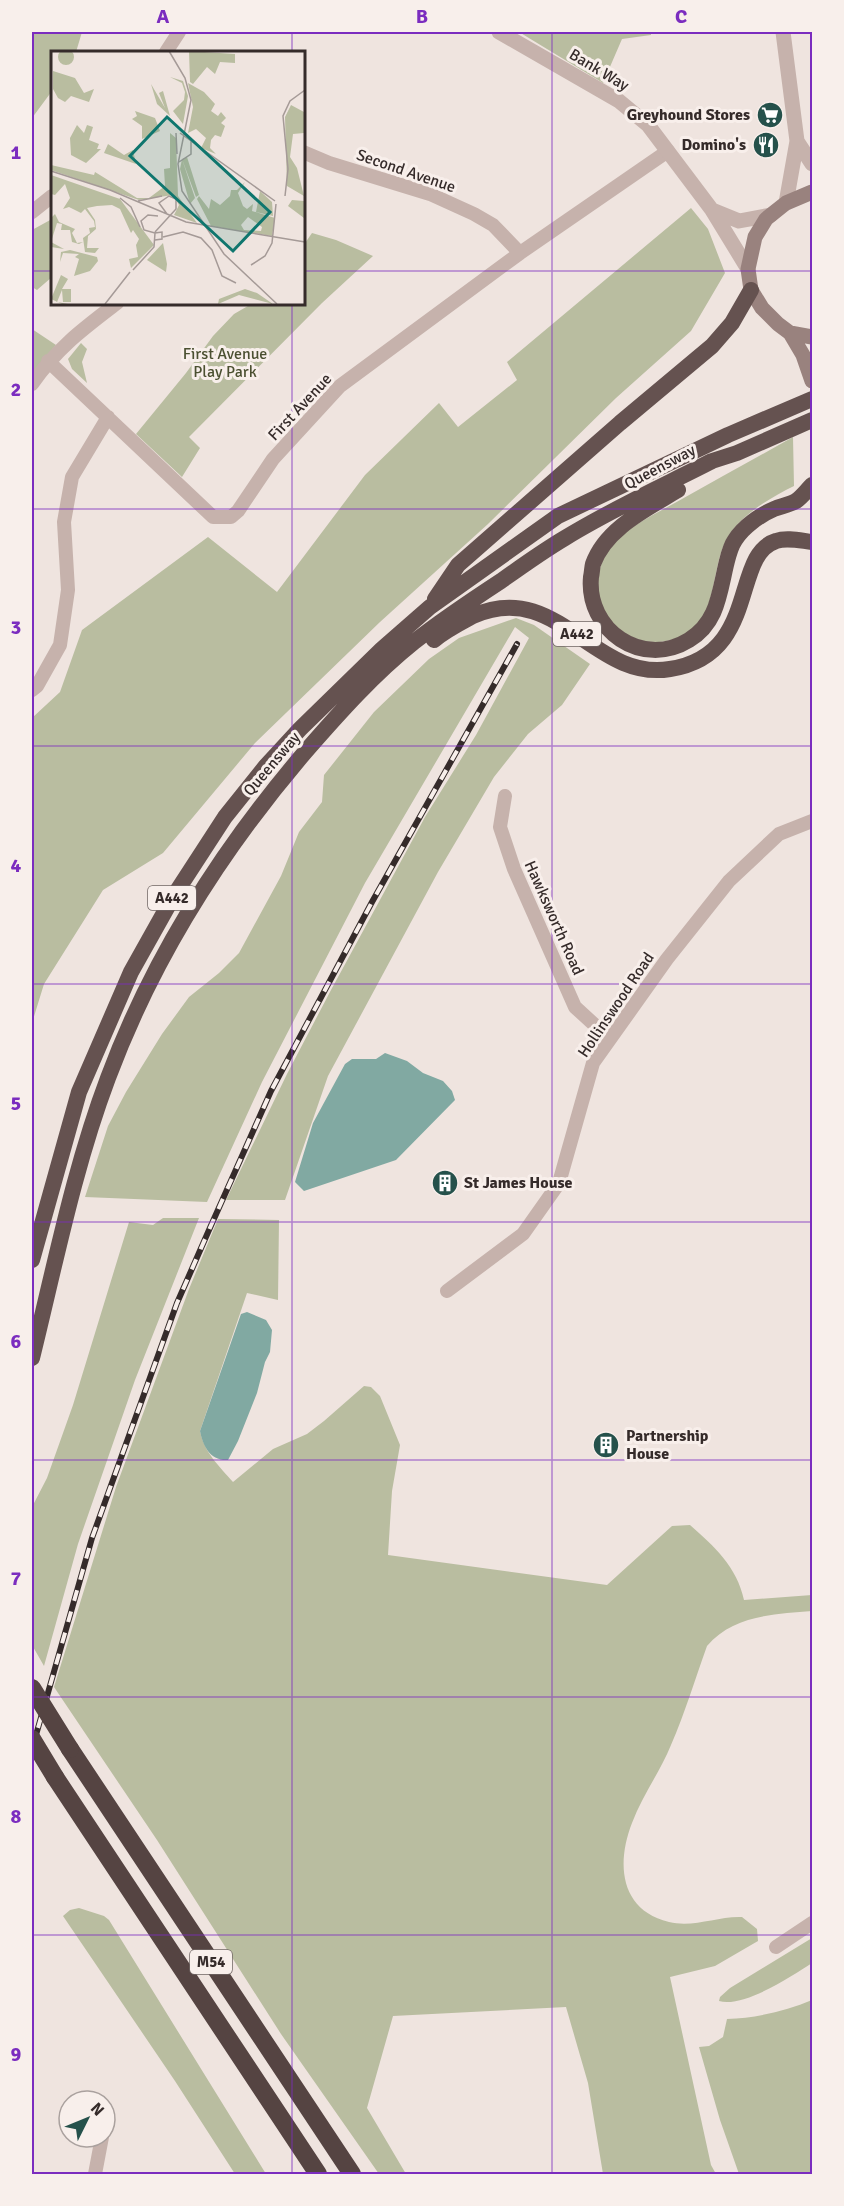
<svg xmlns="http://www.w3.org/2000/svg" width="844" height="2206" font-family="Signika,sans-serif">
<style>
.green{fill:#b9bda0}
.water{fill:#81a9a2}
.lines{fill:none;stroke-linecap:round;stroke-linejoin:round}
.minor{stroke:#c6b2ac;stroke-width:14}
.tertiary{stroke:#c6b2ac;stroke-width:15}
.secondary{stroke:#99827e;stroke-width:15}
.trunk{stroke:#655250;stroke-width:16}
.motorway{stroke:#554442;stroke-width:18}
.rail-casing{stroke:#352b2a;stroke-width:6}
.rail{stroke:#f8efeb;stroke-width:4;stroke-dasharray:11;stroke-linecap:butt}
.motorway-bridge{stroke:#554442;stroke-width:18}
.grid{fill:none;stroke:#7b2cbf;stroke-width:1.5;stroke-opacity:0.55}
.labels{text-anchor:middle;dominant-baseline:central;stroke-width:6;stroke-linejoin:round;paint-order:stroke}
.shield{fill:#f8efeb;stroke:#706664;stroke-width:1.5}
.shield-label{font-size:15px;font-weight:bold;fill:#352b2a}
.street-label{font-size:16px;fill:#352b2a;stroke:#f8efeb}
.poi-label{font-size:16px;font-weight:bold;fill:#352b2a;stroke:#f8efeb;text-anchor:end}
.park-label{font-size:16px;fill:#4b5031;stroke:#f8efeb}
.inset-road{fill:none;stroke:#a59a97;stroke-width:1.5}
.view{fill:#0f766e;fill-opacity:0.15;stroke:#0f766e;stroke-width:3}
.inset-edge{fill:none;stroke:#352b2a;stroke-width:3}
.neatline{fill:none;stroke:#7b2cbf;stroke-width:2}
.grid-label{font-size:20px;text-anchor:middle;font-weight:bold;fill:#7b2cbf}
</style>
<rect width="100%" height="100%" fill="#efe4df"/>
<path class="green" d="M32 32H82L76 52H52V91L32 118Z
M519 32H651V35L622 39 603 83Z
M691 208 708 229 725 273 691 331 616 398 488 524 380 622 255 743 163 853 103 890 44 984 32 1023V718L60 692 82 630 208 537 277 592 365 475 439 403 458 427 517 380 507 362Z
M52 219V277L37 290 32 287V230Z
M312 233 336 240 373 256 322 303 189 437 200 448 182 477 136 434 186 373 213 336 234 314 253 303H303V246Z
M32 329 56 345 32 374Z
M81 343 87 349 82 362 87 383 72 369 68 359Z
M793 437 794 486C770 498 744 513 729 535 710 564 719 619 684 635 632 661 579 610 604 558 607 552 609 546 613 542 633 524 659 512 682 499 719 478 756 458 793 437Z
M516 618 534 625 590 664 562 705 528 734 494 777 438 872 328 1076 285 1200H226L287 1074 331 990 425 817 476 735 529 638 515 627 365 883 262 1082 207 1202 85 1197 108 1126 126 1092 162 1034 189 997 219 973 239 953 281 876 299 832 322 802 324 775 374 712 429 659 459 638Z
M163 1218H199L135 1380 78 1544 44 1666 32 1645V1507L47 1478 73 1405 129 1222 153 1225Z
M218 1219 279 1220 278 1300 247 1293 200 1431C204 1452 219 1466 233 1482L273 1449 307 1434 324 1421 364 1386 371 1387 380 1396 400 1445 392 1491 388 1555 607 1585 672 1526 690 1525C714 1546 737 1567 744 1600L812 1595V1611C775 1614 733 1615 707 1646 695 1679 685 1713 671 1745 660 1772 642 1796 632 1823 616 1864 620 1910 669 1922 694 1928 717 1916 742 1917L757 1929 758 1941 715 1966 670 1977 711 2165 716 2174H603L588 2083 566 2007 393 2016 367 2108 406 2174H379L281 2034 157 1840 54 1687 116 1487 189 1289Z
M79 1908 104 1916 109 1920 266 2174H235L175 2081 63 1916 70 1910Z
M812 1938V1963C792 1976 744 2008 719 2001L720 1997 730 1988Z
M812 2000V2174H739L720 2120 699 2047 709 2046 723 2037 727 2019C756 2018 786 2011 812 2000Z"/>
<path class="water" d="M385 1053 407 1061 423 1073 443 1081 452 1091 455 1100 396 1160 304 1191 295 1182 313 1123 345 1064 352 1059H376Z
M247 1312 266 1320 272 1330 270 1352 265 1362 257 1393 238 1441 228 1460C210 1461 203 1446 200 1431L241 1314Z"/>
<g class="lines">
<path class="minor" d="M166 52 179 32
M303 152 329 163 430 194 474 214 493 225 520 253
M32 212 52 196
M48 361 213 517H231L238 511 273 459 340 386 520 253 668 151
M32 384C57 348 83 329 117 303
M32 690 37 686 60 645 68 590 64 522 72 477 108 417
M505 796 500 827 514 869 575 1007 610 1039
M447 1291 523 1234 559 1183 593 1063 667 959 729 881 779 834 812 821
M776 1947 812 1923
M95 2174 102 2137"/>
<path class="tertiary" d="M499 32 619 101 648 125 712 210 748 269
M783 32 797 141 786 203
M797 141 812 164
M712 210 739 221 771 215"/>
<path class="secondary" d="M812 192 786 203 766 219 755 237 748 269 751 290 762 308 778 324 790 333 812 337
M790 333 803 355 812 381"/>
<path class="trunk" d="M678 490C647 509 606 528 593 564 592 568 592 573 591 577 586 630 642 669 689 640 717 623 719 595 726 565 728 557 730 547 735 540 743 527 760 515 774 509 781 506 789 505 796 501 802 497 807 490 812 485
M435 599 458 565 620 423 712 346 732 323 751 290
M434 640C446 630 460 623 473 616 557 578 593 682 670 669 760 655 731 555 776 541 787 537 802 541 812 542
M32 1260 79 1092 131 972 173 897 225 817 265 767 300 729 382 649 430 607 558 516 728 435 812 399
M32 1358C55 1265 74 1168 108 1078 153 957 222 849 306 751 340 712 374 674 414 642 442 620 472 600 501 581 522 566 543 551 565 538 612 509 663 486 712 461L737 453 812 420"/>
<path class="motorway" d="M70 1749 352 2174
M55 1777 318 2174"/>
<defs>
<path id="rail" d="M32 1749 92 1538 177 1303 209 1230 271 1091 372 902 517 644"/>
</defs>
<use href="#rail" class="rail-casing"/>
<use href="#rail" class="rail"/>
<path class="motorway-bridge" d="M32 1688 70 1749
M32 1739 55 1777"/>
</g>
<path class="grid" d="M292 32V52M552 32V2174M32 271H52M303 271H812M292 303V2174M32 509H812M32 746H812M32 984H812M32 1222H812M32 1460H812M32 1697H812M32 1935H812"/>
<defs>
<symbol id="supermarket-disc" viewBox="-11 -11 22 22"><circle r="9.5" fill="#25514b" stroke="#f8efeb"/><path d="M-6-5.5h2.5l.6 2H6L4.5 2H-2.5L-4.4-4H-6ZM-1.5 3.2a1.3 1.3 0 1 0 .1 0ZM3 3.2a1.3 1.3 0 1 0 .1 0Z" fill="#fff"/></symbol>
<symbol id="restaurant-disc" viewBox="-11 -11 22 22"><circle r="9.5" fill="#25514b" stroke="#f8efeb"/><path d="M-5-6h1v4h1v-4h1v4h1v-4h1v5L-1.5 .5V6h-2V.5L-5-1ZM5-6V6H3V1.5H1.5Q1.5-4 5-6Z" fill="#fff"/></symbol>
<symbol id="building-disc" viewBox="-11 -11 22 22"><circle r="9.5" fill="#25514b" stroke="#f8efeb"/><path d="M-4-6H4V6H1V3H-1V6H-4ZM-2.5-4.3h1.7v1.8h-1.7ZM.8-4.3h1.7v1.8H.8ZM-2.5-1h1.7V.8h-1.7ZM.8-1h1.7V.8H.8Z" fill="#fff"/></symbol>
</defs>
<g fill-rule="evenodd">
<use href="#supermarket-disc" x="755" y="100" width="30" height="30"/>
<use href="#restaurant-disc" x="751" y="130" width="30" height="30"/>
<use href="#building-disc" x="430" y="1168" width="30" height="30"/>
<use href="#building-disc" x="591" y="1430" width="30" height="30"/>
</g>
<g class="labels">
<g class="shield">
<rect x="553" y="622" width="48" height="24" rx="4.5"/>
<rect x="148" y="886" width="48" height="24" rx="4.5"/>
<rect x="190" y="1950" width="42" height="24" rx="4.5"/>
</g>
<g class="shield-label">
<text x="577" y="634">A442</text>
<text x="172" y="898">A442</text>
<text x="211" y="1962">M54</text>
</g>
<g class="street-label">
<text transform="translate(599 70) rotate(31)">Bank Way</text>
<text transform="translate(406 171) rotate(19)">Second Avenue</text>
<text transform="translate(300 407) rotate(-47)">First Avenue</text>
<text transform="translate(660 467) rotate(-28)">Queensway</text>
<text transform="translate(272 764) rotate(-50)">Queensway</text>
<text transform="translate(554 918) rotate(66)">Hawksworth Road</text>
<text transform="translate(616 1005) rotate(-56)">Hollinswood Road</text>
</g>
<g class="poi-label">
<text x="750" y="115">Greyhound Stores</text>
<text x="746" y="145">Domino's</text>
<text x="464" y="1183" text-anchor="start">St James House</text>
<text x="626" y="1436" text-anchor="start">Partnership<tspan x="626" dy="18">House</tspan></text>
</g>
<g class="park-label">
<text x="225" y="354">First Avenue<tspan x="225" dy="18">Play Park</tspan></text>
</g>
</g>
<g transform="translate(51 51)">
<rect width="254" height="254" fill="#efe4df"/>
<path d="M7 6a8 8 0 1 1 16 0a8 8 0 1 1-16 0ZM138 0 184 3V12L169 11 164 23 156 16 142 33 139 31ZM2 20 24 27 33 42 43 38 38 51 20 45 14 51 7 47 2 38ZM119 26 132 30 137 45 132 73 122 60 133 49 134 41 131 32ZM137 32 153 41 164 53 160 60 167 65 170 61 175 67 170 72 174 75 170 86 164 84 160 89 159 97 165 103 150 97 155 87 145 78 137 82 142 56ZM100 33 114 57 108 42 112 40 119 65 106 53ZM240 54 253 61V82L242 83 239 106 246 117 253 145 236 135 234 66ZM84 60 104 67 109 80 91 88V75L81 68 86 65ZM26 74 33 82 36 74 42 76 38 89 48 93 46 98H50L35 112 20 104 19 87ZM119 82 125 87 127 145 146 172 123 164 128 154 122 144 88 149 0 119V114L43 124 44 121 86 147H98L114 135 113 118 119 117ZM57 93 73 104 82 99 85 113 53 102ZM136 106 148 144 145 146 131 108 144 147 139 153 129 118 131 108ZM0 124 69 148 103 194 80 217 78 208 87 206 85 194 88 188 82 179 80 182 69 158 61 154 46 155 36 157 44 169 45 178 37 185 36 197H48L44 202 34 201 32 187 39 182 38 177 44 176 43 170 34 158 30 162 18 156 12 158 19 147 14 133 4 144 0 143ZM194 131 187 142 192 155 196 158 202 153 201 160 224 167 221 185 160 175 146 148 148 145 158 158 160 148 169 154 179 145 180 139H186ZM197 166 211 176 210 180 193 179 190 174ZM209 140 221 151 222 165 205 161ZM241 149 253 150V167L237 155ZM4 163 8 171 24 178 21 182 26 192 32 191 28 193 21 191 19 179H10L11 173 6 172 0 191 13 198 0 196V167ZM112 192 116 213 115 221 96 209ZM19 199 46 206 47 210 39 220 23 225 28 208 24 206 28 203 12 202 9 211 10 201ZM10 224 17 228 11 238H20V251H12L11 239 6 251 17 253H11L0 248ZM194 238 206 242 222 253 188 244 167 253 168 248Z" fill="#b9bda0" fill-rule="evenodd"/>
<path class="inset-road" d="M118 0 134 27 140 49 127 113 131 140 173 203 226 253M125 82 126 103M129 82 224 150M128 111 140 103V90M0 120 59 139 135 171 254 191M234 145 237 118 232 65 239 50 254 39M69 147 80 156 89 176M87 150 111 145M104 181 125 158V148L118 145 108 152 116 163M104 182 93 179 90 170 97 164 107 165M112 186 132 181 150 187 161 199 171 225 185 232M200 214 214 205 221 192 225 153M82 219 103 196 104 182 111 181V188L104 189M54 253 79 221"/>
<path class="view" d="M116 66 219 161 182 200 79 105Z"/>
<rect width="254" height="254" class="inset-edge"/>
</g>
<rect width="844" height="2206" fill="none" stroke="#f8efeb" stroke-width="66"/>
<g transform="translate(87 2119) rotate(47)"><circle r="28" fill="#f8efeb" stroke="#aaa19e" stroke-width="1.5"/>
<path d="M0-4.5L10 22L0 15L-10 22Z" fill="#25514b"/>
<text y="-9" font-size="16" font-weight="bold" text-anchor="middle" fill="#352b2a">N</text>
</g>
<rect x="33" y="33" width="778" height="2140" class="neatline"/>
<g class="grid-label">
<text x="163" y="23">A</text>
<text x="422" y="23">B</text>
<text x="681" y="23">C</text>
<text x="16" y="159">1</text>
<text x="16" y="396">2</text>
<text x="16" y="634">3</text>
<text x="16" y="872">4</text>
<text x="16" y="1110">5</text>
<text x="16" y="1348">6</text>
<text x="16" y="1585">7</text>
<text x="16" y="1823">8</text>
<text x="16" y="2061">9</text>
</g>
</svg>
